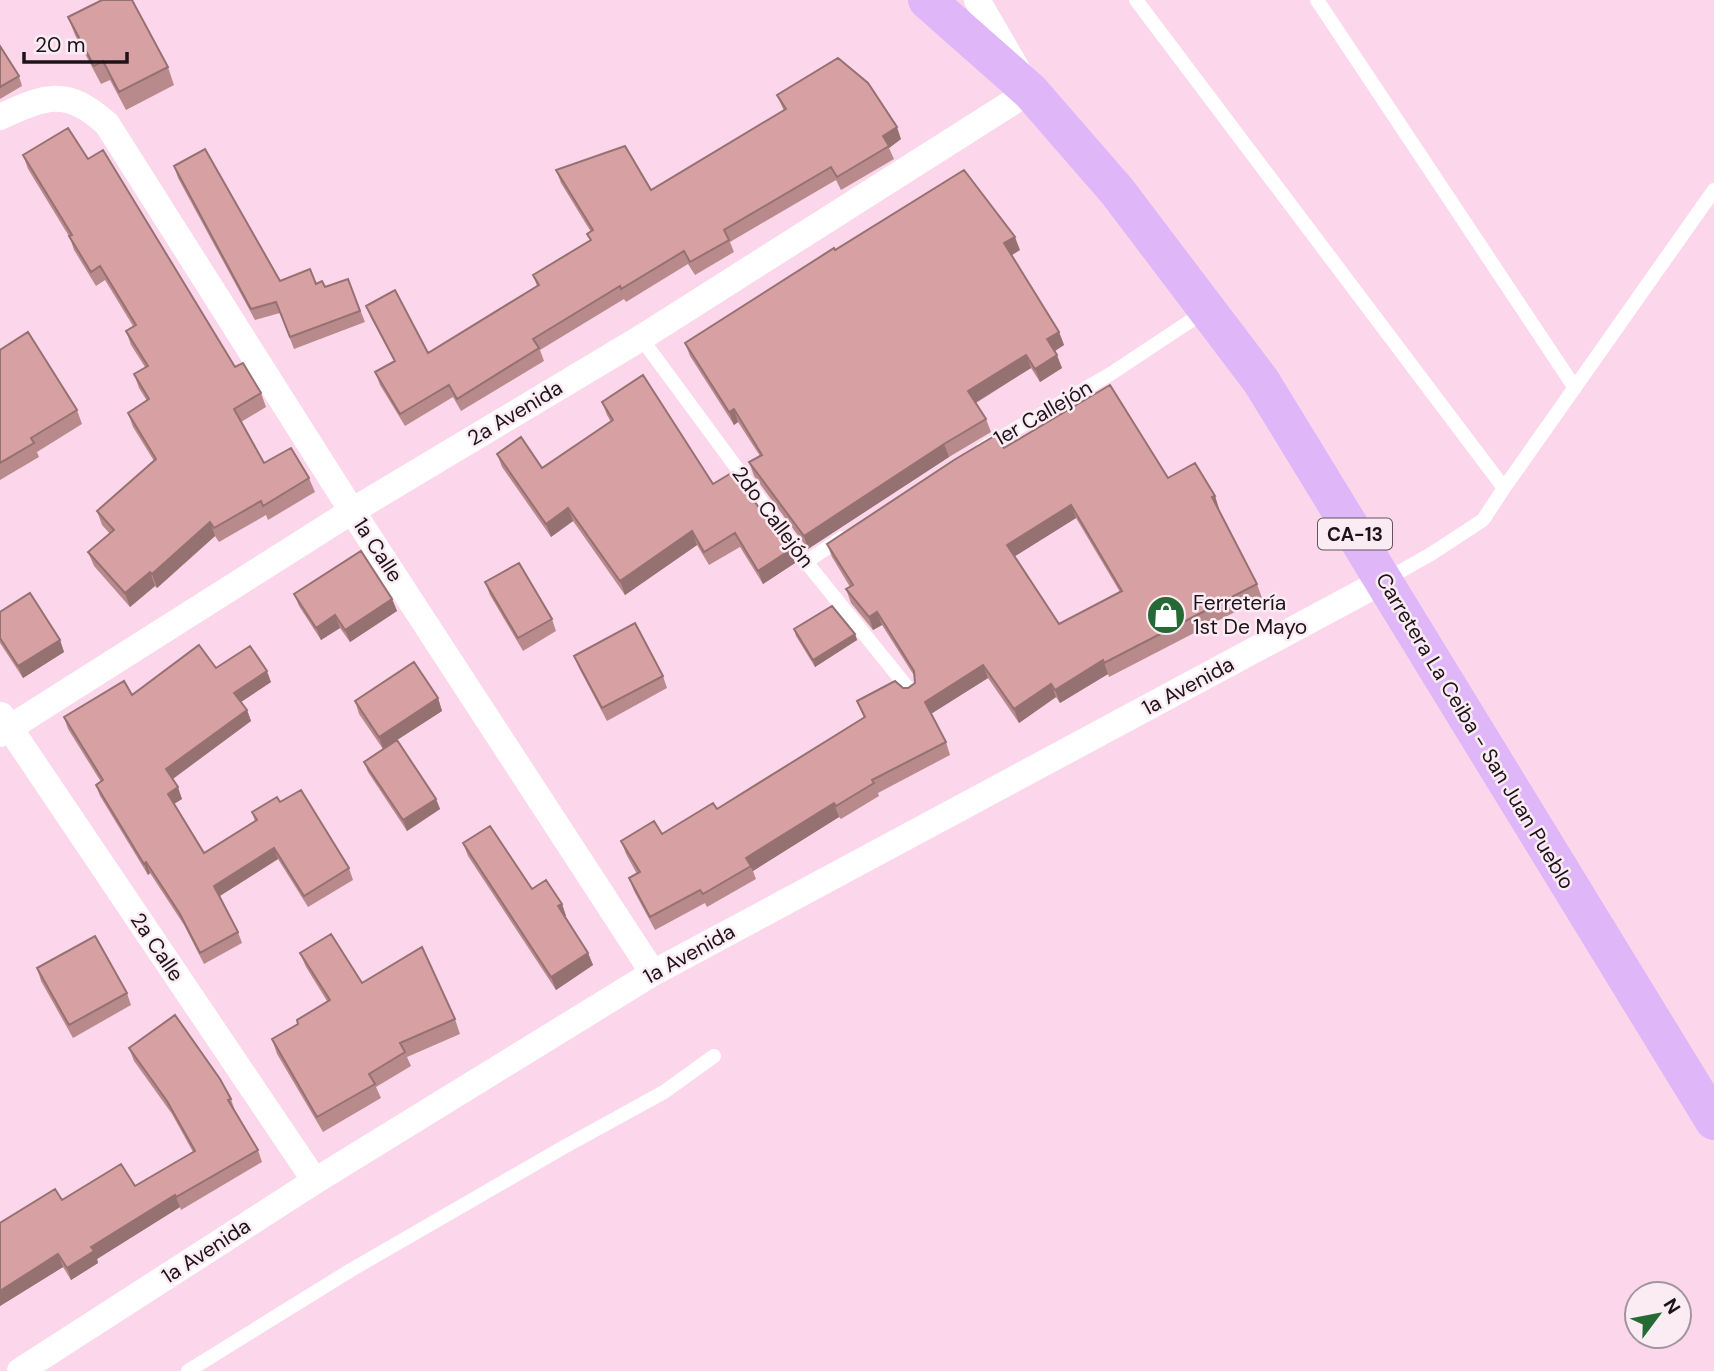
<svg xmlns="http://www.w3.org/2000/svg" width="1714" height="1371" font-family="'DM Sans',sans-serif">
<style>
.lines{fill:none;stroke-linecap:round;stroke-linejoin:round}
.service{stroke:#fff;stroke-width:14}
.minor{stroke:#fff;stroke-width:26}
.primary{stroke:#dfb6f8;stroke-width:38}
.wall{fill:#b98a8c;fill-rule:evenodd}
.shaded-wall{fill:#967172}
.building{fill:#d7a1a3;stroke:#967172;stroke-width:2;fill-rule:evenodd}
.labels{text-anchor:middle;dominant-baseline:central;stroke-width:5;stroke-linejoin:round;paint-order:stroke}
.shield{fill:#fbecf4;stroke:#61545b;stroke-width:2}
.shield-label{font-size:19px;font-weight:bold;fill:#1f131a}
.street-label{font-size:21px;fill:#1f131a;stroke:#fbecf4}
.poi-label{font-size:21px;fill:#1f131a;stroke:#fbecf4;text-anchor:start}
</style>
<rect width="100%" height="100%" fill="#fcd7ec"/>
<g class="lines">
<path class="service" d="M1136 0 1504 488 1483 520 1431 554 1385 580
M1317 0 1575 388
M641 338 806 562 911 692
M983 448 1112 373 1207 310
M1504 488 1714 190
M806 562 842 538
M188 1371 351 1270 564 1147 664 1092 714 1056"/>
<path class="minor" d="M0 117C46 96 66 87 107 124L352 511 653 973
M1 715 315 1181
M0 734 352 511 641 338 1030 91 977 0
M20 1371 315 1181 653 973 1383 581"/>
<path class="primary" d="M927 0 1030 91 1117 191 1261 381 1714 1121"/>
</g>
<path class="wall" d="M68 17 168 67 174 85 126 110 110 80 101 84 75 35Z
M0 46 19 76 22 86 0 99Z
M777 95 901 139 889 148 894 159 841 190 836 180 730 242 734 252 695 275 688 264 626 302 624 299 540 350 544 361 461 411 453 397 405 426 380 385 375 372 394 361 371 318 366 306 428 353 537 286 533 275 590 240 587 234 591 232 561 183 556 170 651 190 784 111Z
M23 155 88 159 235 367 261 393 266 407 241 422 264 463 309 478 315 492 268 520 266 515 219 542 215 536 157 588 155 586 130 607 94 566 88 552 110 534 102 525 97 511 154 461 133 427 128 413 147 401 139 388 134 374 145 367 131 345 126 331 133 326 105 280 96 286 74 250 70 238 28 169Z
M174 166 280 281 316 284 325 287 348 279 365 322 294 349 280 313 255 320 178 178Z
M835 250H1020L1011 255 1059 332 1064 345 1054 351 1062 368 1040 382 1031 368 976 403 986 419 991 432 949 457 808 549 754 476 749 462 760 456 738 422 734 425 690 356 685 343Z
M0 350 77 410 82 424 37 452 39 457 0 480Z
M602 402 713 484 790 550 795 563 763 584 740 547 709 565 697 545 625 595 573 521 551 537 502 467 497 454 542 468 611 422 607 415Z
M1004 448 1168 478 1215 496 1219 509V510L1257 584 1262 598 1109 677 1108 674 1060 703 1056 697 1019 723 988 678 931 714 946 742 950 755 878 793 879 796 841 819 839 817 753 871 756 879 707 907 705 903 655 930 634 891 629 878 637 874 626 854 621 841 662 834 717 809 864 718 857 701 903 688H908L915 683V677L882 625 873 630 851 603 846 589 850 587 832 557 827 544ZM1076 518 1120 592 1059 624 1015 556Z
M485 582 552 619 556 631 523 651 490 595Z
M294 594 392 599 397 611 350 642 340 628 321 640 299 606Z
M0 612 60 640 64 652 23 678 0 643Z
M794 629 855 634 857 640 815 667 796 636Z
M574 656 663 676 667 688 607 721 579 668Z
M216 668 271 682 241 702 247 710 251 721 173 779 182 799 174 804 204 853 255 821 252 812 280 802 349 868 353 880 308 907 278 859 220 896 238 932 242 943 204 964 184 925 150 873 148 875 100 796 96 785 101 782 68 729 64 717Z
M438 698 442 711 397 740 436 799 440 809 407 831 368 772 364 762 383 749 359 714 355 701Z
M463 843 532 889 562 904 566 916 565 917 588 953 593 965 556 990 468 856Z
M300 953 362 983 455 1019 460 1034 407 1057 411 1066 376 1087 381 1098 323 1132 277 1054 272 1039 298 1024 327 1001 306 967Z
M37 968 127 993 131 1005 73 1038 41 981Z
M129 1048 231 1099 235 1111 258 1150 262 1162 181 1210 180 1207 97 1259 98 1263 71 1280 63 1267 0 1306V1223L62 1200 135 1186 193 1152 172 1114 134 1061Z"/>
<path class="shaded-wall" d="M897 127 901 139 889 148 883 136Z
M1015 237 1020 250 1009 257 1004 243Z
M1059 332 1064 345 1052 353 1047 339Z
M1026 355 1031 368 973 404 968 391Z
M1057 355 1062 368 1040 382 1035 369Z
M734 409 738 422 734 425 729 412Z
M944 444 949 457 808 549 804 536Z
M1215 496 1219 509 1217 511 1212 497Z
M1071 505 1076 518 1012 558 1007 545Z
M568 508 573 521 551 537 546 524Z
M210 522 215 536 157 588 152 574Z
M692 531 697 545 625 595 620 581Z
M790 550 795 563 763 584 758 571Z
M150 572 155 586 130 607 125 593Z
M392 599 397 611 350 642 345 630Z
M877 612 882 625 873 630 869 617Z
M335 615 340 628 321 640 316 628Z
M855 634 857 640 815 667 813 660Z
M60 640 64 652 23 678 18 666Z
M1103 660 1108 674 1060 703 1055 690Z
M983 665 988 678 929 715 925 702Z
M267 671 271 682 238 704 234 693Z
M1051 684 1056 697 1019 723 1014 709Z
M438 698 442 711 383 749 379 737Z
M247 710 251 721 171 780 166 769Z
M178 787 182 799 172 805 168 794Z
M436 799 440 809 407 831 403 820Z
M834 803 839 817 753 871 746 858Z
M274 848 278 859 218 897 214 886Z
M146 862 150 873 148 875 144 864Z
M562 904 566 916 562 919 558 906Z
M588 953 593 965 556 990 551 977Z
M175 1195 180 1207 97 1259 98 1263 71 1280 67 1268 91 1247Z
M58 1254 63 1267 0 1306V1291Z"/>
<path class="building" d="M102 0H132L168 67 119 92 103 61 94 66 68 17Z
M0 46 19 76 0 87Z
M838 58 868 83 897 127 883 136 889 146 837 177 831 167 724 230 729 240 690 262 684 251 621 289 620 286 533 339 539 348 457 399 449 385 400 414 375 372 395 361 366 306 395 290 428 353 539 285 533 275 591 240 587 234 593 230 556 170 625 146 651 190 786 109 777 95Z
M68 128 88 159 103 150 235 367 243 363 261 393 234 409 264 463 291 448 309 478 263 506 261 501 214 528 210 522 152 574 150 572 125 593 88 552 114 530 97 511 156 459 128 413 149 399 134 374 148 366 126 331 136 325 100 266 91 272 69 236 72 235 23 155Z
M205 149 280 281 310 269 316 284 322 281 325 287 348 279 360 311 290 337 276 302 251 309 174 166Z
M964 170 1015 237 1004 243 1059 332 1047 339 1057 355 1035 369 1026 355 968 391 986 419 944 444 804 536 749 462 762 455 734 409 729 412 685 343 834 248 835 250Z
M28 332 77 410 31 438 34 443 0 463V350Z
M643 375 713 484 733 472 790 550 758 571 735 533 704 552 692 531 620 581 568 508 546 524 497 454 521 437 542 468 613 420 602 402Z
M1110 385 1168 478 1195 463 1215 496 1212 497 1257 584 1104 663 1103 660 1055 690 1051 684 1014 709 983 665 925 702 946 742 872 780 874 783 836 806 834 803 746 858 751 866 703 894 700 890 650 917 629 878 640 872 621 841 654 821 662 834 713 803 717 809 865 717 857 701 895 681 903 688H908L915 683 914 671 877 612 869 617 846 589 853 585 827 544 954 460 996 435 1004 448ZM1071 505 1122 591 1059 624 1007 545Z
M361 551 392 599 345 630 335 615 316 628 294 594Z
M519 563 552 619 518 638 485 582Z
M30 593 60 640 18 666 0 638V612Z
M832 606 855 634 813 660 794 629Z
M635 623 663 676 602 708 574 656Z
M199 645 216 668 250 646 267 671 234 693 247 710 166 769 178 787 168 794 204 853 257 820 252 812 277 797 280 802 301 790 349 868 304 896 274 848 214 886 238 932 200 953 180 914 146 862 144 864 96 785 103 780 64 717 124 681 132 695Z
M414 662 438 698 379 737 355 701Z
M397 740 436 799 403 820 364 762Z
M490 826 532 889 546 880 562 904 558 906 588 953 551 977 463 843Z
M331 934 362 983 422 947 455 1019 400 1043 405 1052 369 1074 375 1084 317 1117 272 1039 298 1024 297 1020 330 1000 300 953Z
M95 936 127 993 69 1025 37 968Z
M175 1015 220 1079 231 1099 228 1100 258 1150 176 1197 175 1195 91 1247 94 1251 67 1268 58 1254 0 1291V1223L55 1189 62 1200 121 1164 135 1186 195 1151 167 1101 129 1048Z"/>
<defs>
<symbol id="shop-disc" viewBox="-11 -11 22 22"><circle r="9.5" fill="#256934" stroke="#fbecf4"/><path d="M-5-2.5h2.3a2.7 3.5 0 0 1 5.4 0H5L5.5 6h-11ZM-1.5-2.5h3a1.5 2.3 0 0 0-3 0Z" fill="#fff"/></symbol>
</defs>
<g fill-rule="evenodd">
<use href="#shop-disc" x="1144" y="593" width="44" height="44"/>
</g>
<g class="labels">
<rect class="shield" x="1318" y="518.5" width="74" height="31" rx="5"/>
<g class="shield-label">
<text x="1355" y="534">CA-13</text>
</g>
<g class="street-label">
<text transform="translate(515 413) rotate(-31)">2a Avenida</text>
<text transform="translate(1043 413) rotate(-30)">1er Callejón</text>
<text transform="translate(773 517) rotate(53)">2do Callejón</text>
<text transform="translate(378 550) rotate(57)">1a Calle</text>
<text transform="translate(1188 686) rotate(-28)">1a Avenida</text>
<text transform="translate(1475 731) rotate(59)">Carretera La Ceiba - San Juan Pueblo</text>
<text transform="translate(157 947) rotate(56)">2a Calle</text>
<text transform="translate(689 954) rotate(-29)">1a Avenida</text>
<text transform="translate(206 1251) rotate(-33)">1a Avenida</text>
</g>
<g class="poi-label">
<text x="1193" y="603">Ferretería<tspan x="1193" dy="24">1st De Mayo</tspan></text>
</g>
</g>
<g transform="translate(1658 1315) rotate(58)"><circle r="33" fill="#fbecf4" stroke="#a3959d" stroke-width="2"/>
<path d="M0-5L12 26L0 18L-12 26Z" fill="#256934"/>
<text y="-10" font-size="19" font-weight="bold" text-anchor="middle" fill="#1f131a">N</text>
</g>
<path d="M24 52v10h103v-10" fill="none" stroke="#1f131a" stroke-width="3.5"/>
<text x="35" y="52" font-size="21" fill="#1f131a" stroke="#fbecf4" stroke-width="5" paint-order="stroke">20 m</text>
</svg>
